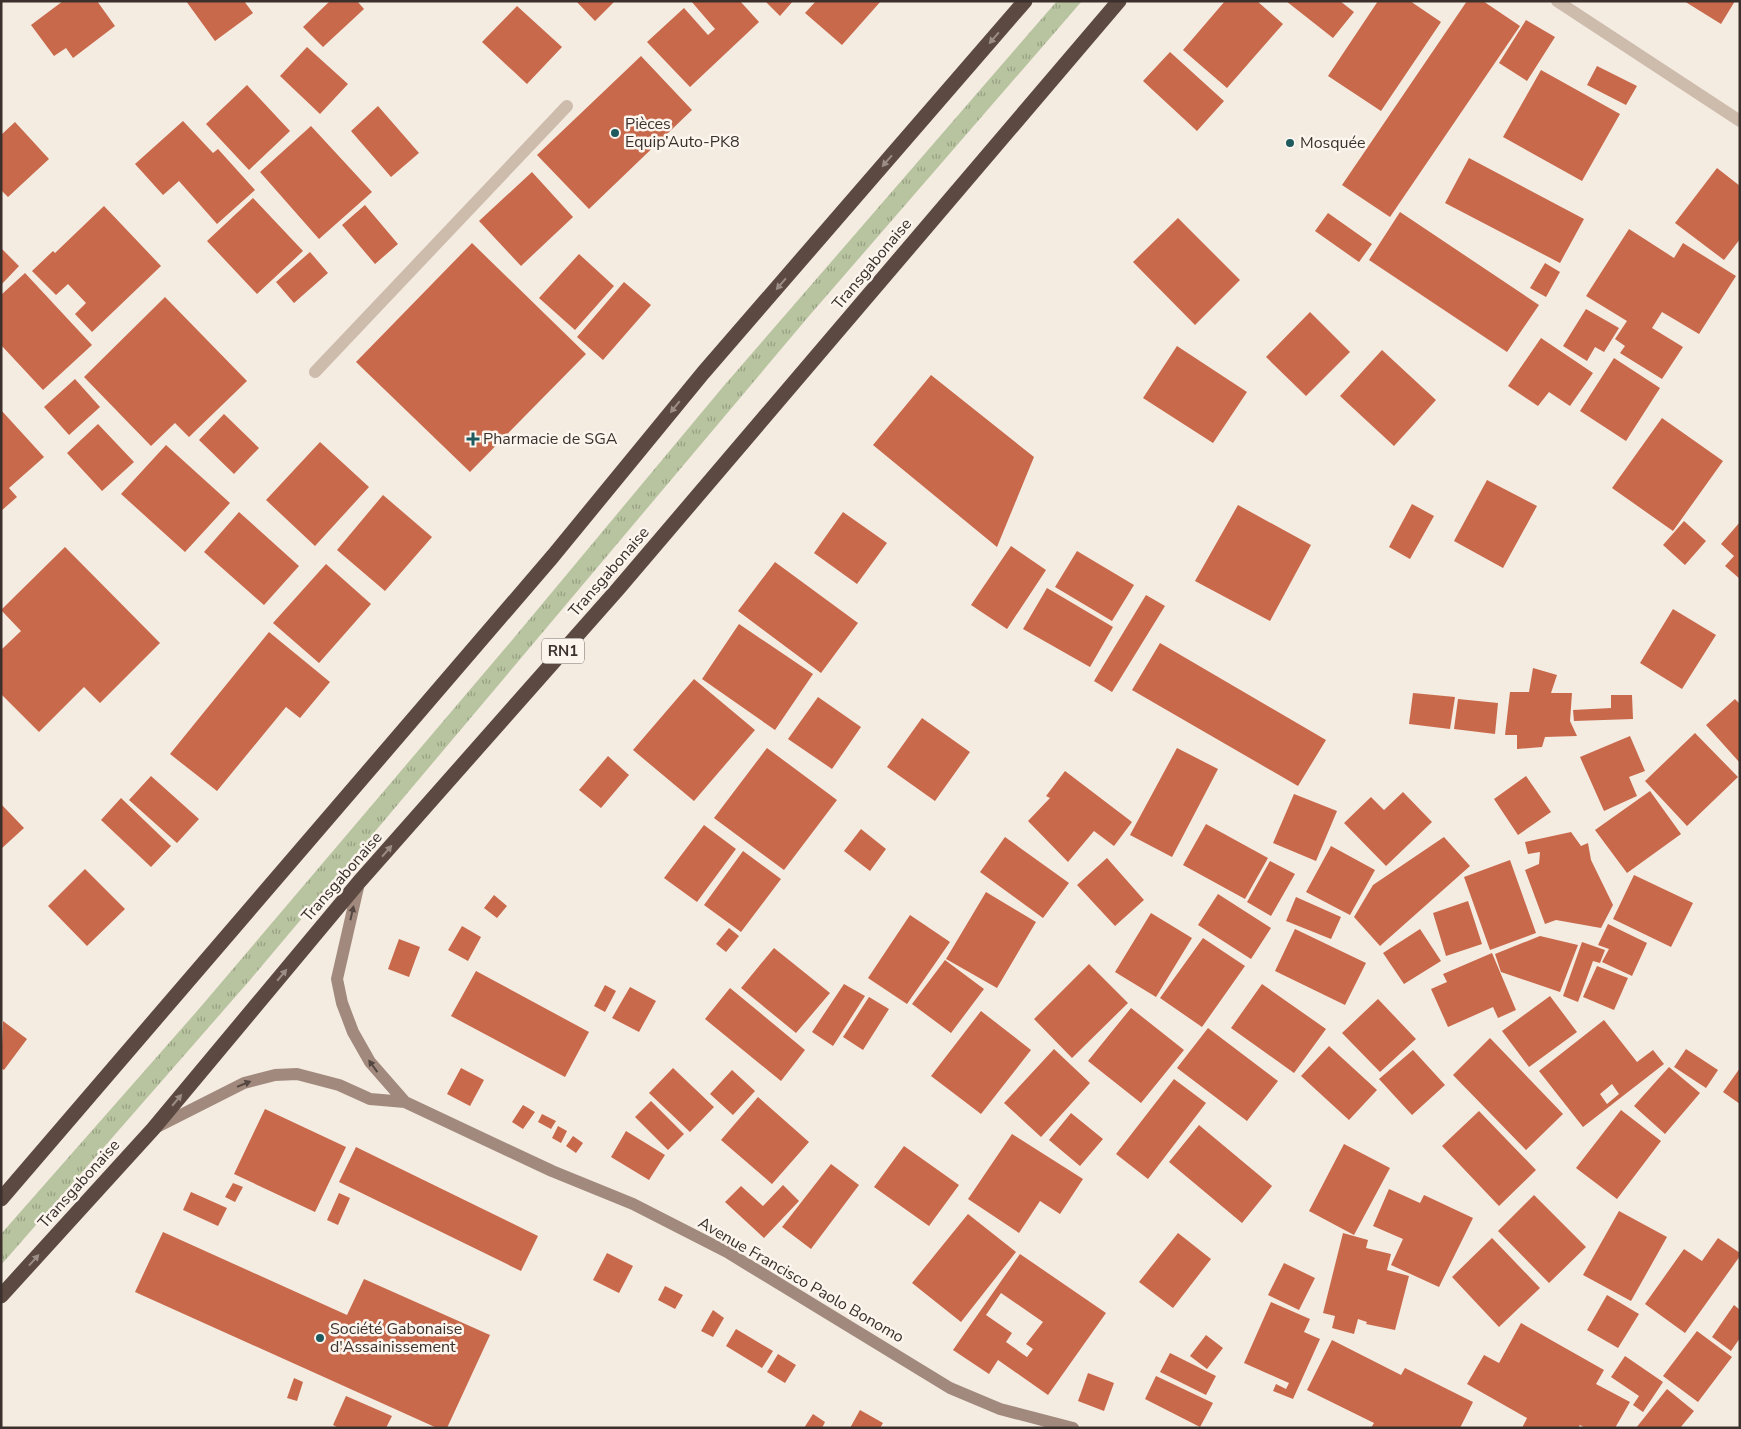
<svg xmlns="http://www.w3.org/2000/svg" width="1741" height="1429" font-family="'Nunito Sans',sans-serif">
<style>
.grass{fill:url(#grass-tufts)}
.building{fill:#c8694b;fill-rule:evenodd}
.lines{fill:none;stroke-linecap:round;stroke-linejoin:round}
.street{stroke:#cdbbac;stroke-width:12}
.secondary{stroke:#a18a7d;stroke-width:12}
.highway{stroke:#5c4a42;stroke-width:15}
.oneway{fill:#9c8e87}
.oneway2{fill:#544640}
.poi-dot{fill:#1f5a5e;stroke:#fbf5ee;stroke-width:2}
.labels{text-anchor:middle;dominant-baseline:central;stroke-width:5;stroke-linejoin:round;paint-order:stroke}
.shield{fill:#fbf5ee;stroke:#756b66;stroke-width:1}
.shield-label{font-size:15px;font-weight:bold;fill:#3b302b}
.poi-label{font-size:16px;fill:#3b302b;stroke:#fbf5ee;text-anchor:start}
.street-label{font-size:16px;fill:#3b302b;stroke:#fbf5ee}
</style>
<defs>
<pattern id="grass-tufts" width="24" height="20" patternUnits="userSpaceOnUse" patternTransform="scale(1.25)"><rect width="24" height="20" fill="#b8c4a0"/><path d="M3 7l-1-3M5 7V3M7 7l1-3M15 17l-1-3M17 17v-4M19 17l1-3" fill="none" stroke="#97a083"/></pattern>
</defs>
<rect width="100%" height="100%" fill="#f4ebe1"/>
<path class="grass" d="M1057 1H1082L809 316 250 980 1 1265V1234L198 1010 513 639 722 388Z"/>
<path class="building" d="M63 1H97L115 26 73 58 66 48 54 56 31 25Z
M186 1H244L253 13 215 41Z
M330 1H357L364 9 323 47 303 27Z
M576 1H615L595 21Z
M691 1H740L759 22 690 87 647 42 684 8 708 35 715 29Z
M765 1H793L780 16Z
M816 1H881L842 45 805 13Z
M1225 1H1257L1283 24 1227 88 1183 50Z
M1286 1H1340L1354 12 1333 38Z
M1378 1H1410L1441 22 1381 111 1328 76Z
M1467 1H1483L1520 26 1390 217 1342 185Z
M1684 1H1735L1721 24Z
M517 6 562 47 527 84 482 42Z
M1526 20 1555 37 1527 81 1499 63Z
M307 47 348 84 320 114 280 76Z
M1170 52 1224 101 1197 131 1143 81Z
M641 56 692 110 589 209 537 155Z
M1597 66 1637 86 1626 105 1587 85Z
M1541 70 1620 114 1582 181 1503 137Z
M247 85 290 131 249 170 206 124Z
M378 106 419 153 391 177 351 131Z
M183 121 213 153 218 149 255 190 217 224 179 181 163 195 135 164Z
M15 122 49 159 8 197 1 190V135Z
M311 126 372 192 319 239 260 172Z
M1469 158 1584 219 1560 263 1445 203Z
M1717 168 1740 186V239L1724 260 1675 223Z
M532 172 573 217 521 266 479 221Z
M253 198 303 251 257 294 207 241Z
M365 205 398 244 375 264 342 225Z
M104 206 161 266 92 332 75 314 86 303 68 284 56 295 32 271 53 251 55 253Z
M1400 212 1539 305 1507 352 1369 260Z
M1328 213 1372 244 1359 262 1315 231Z
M1178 218 1240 280 1195 325 1133 262Z
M1629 229 1674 258 1683 243 1736 276 1699 334 1662 312 1652 328 1683 347 1662 379 1620 353 1625 346 1615 339 1627 321 1586 296Z
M472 243 586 354 470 472 356 362Z
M1 248 19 266 1 285Z
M310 252 328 273 294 303 276 282Z
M579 254 614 286 575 330 539 298Z
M1545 263 1560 272 1546 297 1530 288Z
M25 273 92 345 43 390 1 345V295Z
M624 282 651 305 603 360 577 337Z
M165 297 247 381 189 437 175 423 151 446 84 377Z
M1586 309 1619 328 1604 352 1595 347 1587 361 1563 346Z
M1310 312 1350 352 1306 396 1266 357Z
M1541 338 1593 373 1570 406 1549 392 1538 406 1508 386Z
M1177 346 1247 392 1213 443 1143 398Z
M1382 350 1436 400 1394 446 1340 396Z
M1614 358 1660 388 1626 441 1580 411Z
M931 375 1034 457 997 547 873 445Z
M75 379 100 407 69 435 44 407Z
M1 410 44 457 9 488 17 497 1 511Z
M224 414 259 448 234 474 199 440Z
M1662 418 1723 461 1673 531 1612 488Z
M98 424 134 462 102 491 67 453Z
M320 442 369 487 315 546 266 500Z
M166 445 230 503 185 552 121 494Z
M1487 480 1537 506 1503 568 1454 541Z
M383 495 432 537 385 591 337 550Z
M1412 504 1434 516 1410 559 1389 547Z
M1238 505 1311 545 1270 621 1195 581Z
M239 512 299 566 264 605 204 552Z
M843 512 887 543 857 584 814 553Z
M1684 521 1706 541 1685 565 1663 545Z
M1740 522V579L1725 566 1734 556 1721 544Z
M1011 546 1046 570 1007 629 971 605Z
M65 547 160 643 100 703 84 687 39 732 1 694V650L21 631 1 610Z
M1077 551 1134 585 1112 621 1055 587Z
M775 562 858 623 821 673 738 611Z
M326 564 371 604 319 663 273 623Z
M1047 588 1113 627 1090 667 1023 629Z
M1146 595 1165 606 1112 692 1094 681Z
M1673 609 1716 635 1682 689 1640 663Z
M739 624 813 674 775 730 702 679Z
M269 632 330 682 300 718 286 707 217 791 170 754Z
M1160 643 1326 740 1298 786 1132 690Z
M1533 668 1557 675 1551 693H1572L1570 721 1577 736 1545 737 1542 747 1517 749V735H1505L1510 692H1529Z
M694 679 755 730 694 801 633 750Z
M1413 693 1455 697 1450 729 1409 724Z
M1611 695H1632L1633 719 1574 721 1573 710 1611 708Z
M818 697 861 727 832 769 788 739Z
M1458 699 1498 703 1495 734 1454 729Z
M1735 699 1740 704V763L1706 725Z
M922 718 970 752 935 801 887 767Z
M1695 733 1738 777 1687 826 1645 781Z
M1630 736 1645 771 1629 777 1637 796 1604 811 1580 757Z
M767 748 837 800 784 870 714 818Z
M1177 748 1218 769 1172 857 1130 835Z
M608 756 629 775 601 808 579 790Z
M1065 771 1132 822 1114 846 1094 831 1068 862 1028 821 1050 798 1046 796Z
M151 776 199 819 177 843 129 800Z
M1526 776 1551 812 1518 835 1494 799Z
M1650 791 1681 834 1627 873 1595 830Z
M1403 792 1432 822 1386 866 1344 823 1371 797 1384 810Z
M1294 794 1337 811 1316 861 1273 843Z
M121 798 171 846 151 867 101 820Z
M1 804 24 828 1 849Z
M1206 824 1268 858 1245 899 1183 865Z
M704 825 736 849 697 902 664 878Z
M861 829 886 849 870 871 844 851Z
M1571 832 1581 846 1588 843 1591 860 1613 905 1601 928 1556 920 1545 924 1525 870 1539 864 1540 852 1528 854 1525 842Z
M1005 837 1069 883 1043 918 980 872Z
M1444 837 1470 866 1380 946 1354 917 1373 885Z
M1331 846 1375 870 1350 915 1306 892Z
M743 851 781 879 741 932 704 905Z
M1107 858 1144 900 1115 926 1077 885Z
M1510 860 1536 933 1490 950 1464 877Z
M1270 861 1295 874 1271 916 1247 902Z
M85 869 125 909 87 946 48 906Z
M1634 875 1693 903 1671 947 1613 919Z
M986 892 1036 922 997 988 946 959Z
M1218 894 1271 928 1251 959 1198 925Z
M494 895 507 906 497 918 484 908Z
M1296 897 1341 917 1331 939 1286 921Z
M1468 901 1482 944 1446 956 1433 913Z
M1151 913 1192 938 1156 997 1115 972Z
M910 915 950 942 907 1004 868 978Z
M1608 924 1647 943 1632 976 1602 962 1609 949 1598 945Z
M462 926 481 937 468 961 448 950Z
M729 928 739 936 726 952 716 944Z
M1295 929 1366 963 1345 1005 1275 971Z
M1420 929 1441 961 1404 984 1383 953Z
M1540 936 1578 945 1560 992 1501 972 1495 954Z
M1203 938 1245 966 1202 1027 1160 998Z
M399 939 420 947 409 977 388 969Z
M1582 942 1605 950 1600 963 1593 961 1578 1002 1563 996Z
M774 948 830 993 796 1033 741 988Z
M1492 953 1516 1010 1498 1018 1493 1007 1448 1027 1431 989 1447 982 1443 974Z
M945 960 984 989 951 1033 912 1004Z
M1089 964 1128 1003 1072 1058 1034 1019Z
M1597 966 1628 978 1614 1010 1583 997Z
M476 971 589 1032 565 1077 451 1016Z
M844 984 865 996 833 1046 812 1032Z
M1262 984 1326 1029 1294 1073 1231 1028Z
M605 985 616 991 605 1012 594 1006Z
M630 987 656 1001 639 1032 612 1018Z
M730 988 805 1050 781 1081 705 1019Z
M1550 996 1577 1032 1529 1067 1502 1031Z
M869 997 889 1009 863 1050 843 1037Z
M1378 999 1416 1039 1380 1072 1342 1033Z
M1131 1008 1184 1050 1141 1103 1088 1061Z
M981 1011 1031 1050 981 1114 931 1076Z
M1604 1020 1637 1062 1653 1050 1664 1064 1583 1127 1539 1071ZM1612 1084 1619 1094 1607 1104 1600 1094Z
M3 1021 27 1039 4 1070 1 1068Z
M1208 1028 1278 1081 1247 1121 1177 1068Z
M1490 1038 1563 1114 1526 1150 1453 1075Z
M1329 1046 1377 1090 1349 1120 1301 1076Z
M1054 1049 1090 1083 1041 1137 1004 1103Z
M1686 1049 1718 1070 1706 1088 1674 1067Z
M1413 1050 1445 1085 1412 1115 1379 1079Z
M1669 1067 1700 1093 1665 1134 1634 1106Z
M461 1068 484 1080 470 1106 447 1094Z
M673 1068 714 1107 690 1132 649 1093Z
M1740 1068V1104L1723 1092Z
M732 1070 755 1091 733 1115 710 1094Z
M1174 1079 1206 1103 1148 1179 1116 1154Z
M758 1097 809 1142 772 1184 721 1140Z
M651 1101 684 1134 668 1150 635 1117Z
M523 1105 535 1112 523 1129 512 1122Z
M265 1109 346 1147 315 1212 234 1174Z
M1621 1110 1661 1141 1617 1199 1576 1168Z
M1479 1111 1536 1170 1499 1206 1442 1146Z
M1071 1113 1103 1139 1080 1166 1049 1140Z
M542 1114 556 1121 551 1129 538 1122Z
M1199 1125 1272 1186 1242 1223 1169 1162Z
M558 1126 567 1131 561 1143 552 1138Z
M626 1131 665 1155 649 1180 611 1157Z
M1012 1134 1083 1179 1060 1214 1040 1201 1019 1233 968 1199Z
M573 1136 583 1143 576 1153 566 1146Z
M1344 1144 1390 1168 1354 1235 1309 1211Z
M904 1146 959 1185 929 1226 874 1187Z
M356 1147 538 1236 521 1271 339 1182Z
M831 1164 859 1185 811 1249 782 1227Z
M233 1183 243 1187 235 1202 225 1197Z
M783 1185 799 1201 764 1238 725 1202 741 1186 763 1206Z
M1389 1189 1420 1203 1424 1195 1473 1218 1439 1287 1391 1265 1403 1239 1373 1226Z
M191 1192 227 1208 218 1226 183 1210Z
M339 1193 350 1198 338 1225 327 1220Z
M1534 1195 1586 1247 1549 1283 1498 1231Z
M1619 1211 1667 1237 1631 1301 1583 1275Z
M968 1214 1016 1252 961 1322 912 1283Z
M163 1232 347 1315 364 1279 490 1335 447 1428H437L135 1292Z
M1178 1233 1211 1259 1173 1308 1139 1282Z
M1343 1233 1368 1240 1366 1248 1391 1254 1387 1270 1409 1276 1395 1330 1366 1324 1367 1322 1358 1319 1354 1334 1332 1328 1335 1316 1323 1313Z
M1492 1238 1540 1288 1499 1327 1452 1277Z
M1718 1238 1740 1253V1256L1685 1333 1645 1304 1684 1249 1702 1261Z
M607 1253 633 1266 619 1293 593 1280Z
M1020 1254 1106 1313 1048 1395 998 1360 989 1374 953 1350ZM1001 1293 1043 1322 1026 1344 1033 1349 1027 1357 1006 1342 1012 1333 986 1315Z
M1284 1263 1315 1278 1299 1310 1268 1295Z
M665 1286 683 1295 675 1309 658 1300Z
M1607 1295 1639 1314 1618 1348 1587 1330Z
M1271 1302 1310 1319 1304 1332 1320 1339 1293 1399 1273 1391 1276 1384 1286 1389 1289 1383 1244 1363Z
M1734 1305 1740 1310V1338L1731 1351 1712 1337Z
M713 1310 724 1318 713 1337 701 1331Z
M1521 1323 1604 1370 1596 1384 1630 1402 1615 1428H1585L1580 1425 1578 1428H1522L1527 1418 1467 1384 1484 1355 1499 1363Z
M736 1329 773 1351 762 1368 726 1346Z
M1697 1331 1732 1357 1698 1402 1663 1376Z
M1206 1335 1223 1348 1207 1369 1190 1356Z
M1332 1340 1401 1375 1405 1368 1473 1402 1460 1428H1371L1374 1423 1307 1390Z
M1170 1353 1216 1376 1206 1395 1160 1372Z
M778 1354 796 1365 785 1383 767 1372Z
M1625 1356 1663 1382 1643 1412 1633 1405 1639 1396 1611 1377Z
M1088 1373 1114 1383 1104 1411 1078 1401Z
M1156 1376 1213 1403 1200 1427 1145 1399Z
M294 1378 303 1382 297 1401 287 1398Z
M1667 1389 1694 1411 1680 1428H1636Z
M346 1396 392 1416 386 1428H339L333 1425Z
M860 1410 883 1423 880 1428H850Z
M813 1414 825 1422 822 1428H804Z"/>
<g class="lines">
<path class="street" d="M1557 1 1740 121
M315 372 567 106"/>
<path class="secondary" d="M359 883 337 979 342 1003 353 1032 370 1062 405 1102
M155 1128 244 1083 275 1075 297 1074 339 1085 370 1099 405 1102 552 1171 633 1204 727 1252 950 1388 1000 1409 1073 1428"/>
<path class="highway" d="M1 1199 553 556 703 373 1025 1
M1 1296 153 1129 359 882 618 589 1119 1"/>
</g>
<defs><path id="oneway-solid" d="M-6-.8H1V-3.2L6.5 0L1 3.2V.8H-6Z" transform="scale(1.25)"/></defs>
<g class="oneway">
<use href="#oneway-solid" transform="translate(994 38) rotate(131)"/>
<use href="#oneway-solid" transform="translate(887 161) rotate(131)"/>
<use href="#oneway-solid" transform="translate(781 284) rotate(131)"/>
<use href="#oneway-solid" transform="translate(675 407) rotate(129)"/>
<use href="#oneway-solid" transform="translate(387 851) rotate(-49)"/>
<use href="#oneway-solid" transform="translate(282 975) rotate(-50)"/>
<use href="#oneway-solid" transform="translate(177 1100) rotate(-50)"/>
<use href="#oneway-solid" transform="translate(34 1260) rotate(-48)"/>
</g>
<g class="oneway2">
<use href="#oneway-solid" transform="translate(352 913) rotate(-77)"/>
<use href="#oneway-solid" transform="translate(373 1066) rotate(-126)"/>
<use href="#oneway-solid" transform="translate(244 1084) rotate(-22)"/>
</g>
<g class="poi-dot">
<circle cx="615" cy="133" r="5"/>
<circle cx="1290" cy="143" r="5"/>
<path d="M470.5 431.5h5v5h5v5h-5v5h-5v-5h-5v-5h5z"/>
<circle cx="320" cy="1338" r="5"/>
</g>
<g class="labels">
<rect class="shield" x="542" y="638.5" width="42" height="25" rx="4"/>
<g class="shield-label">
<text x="563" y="651">RN1</text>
</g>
<g class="poi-label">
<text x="625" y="124">Pièces<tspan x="625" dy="18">Equip’Auto-PK8</tspan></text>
<text x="1300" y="143">Mosquée</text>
<text x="483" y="439">Pharmacie de SGA</text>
<text x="330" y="1329">Société Gabonaise<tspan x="330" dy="18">d'Assainissement</tspan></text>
</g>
<g class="street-label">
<text transform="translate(872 264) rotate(-50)">Transgabonaise</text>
<text transform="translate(609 572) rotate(-49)">Transgabonaise</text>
<text transform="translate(342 877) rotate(-49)">Transgabonaise</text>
<text transform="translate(79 1184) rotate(-48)">Transgabonaise</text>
<text transform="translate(801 1280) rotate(30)">Avenue Francisco Paolo Bonomo</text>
</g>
</g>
<rect width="1741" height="1429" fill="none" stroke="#3b302b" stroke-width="5"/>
</svg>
